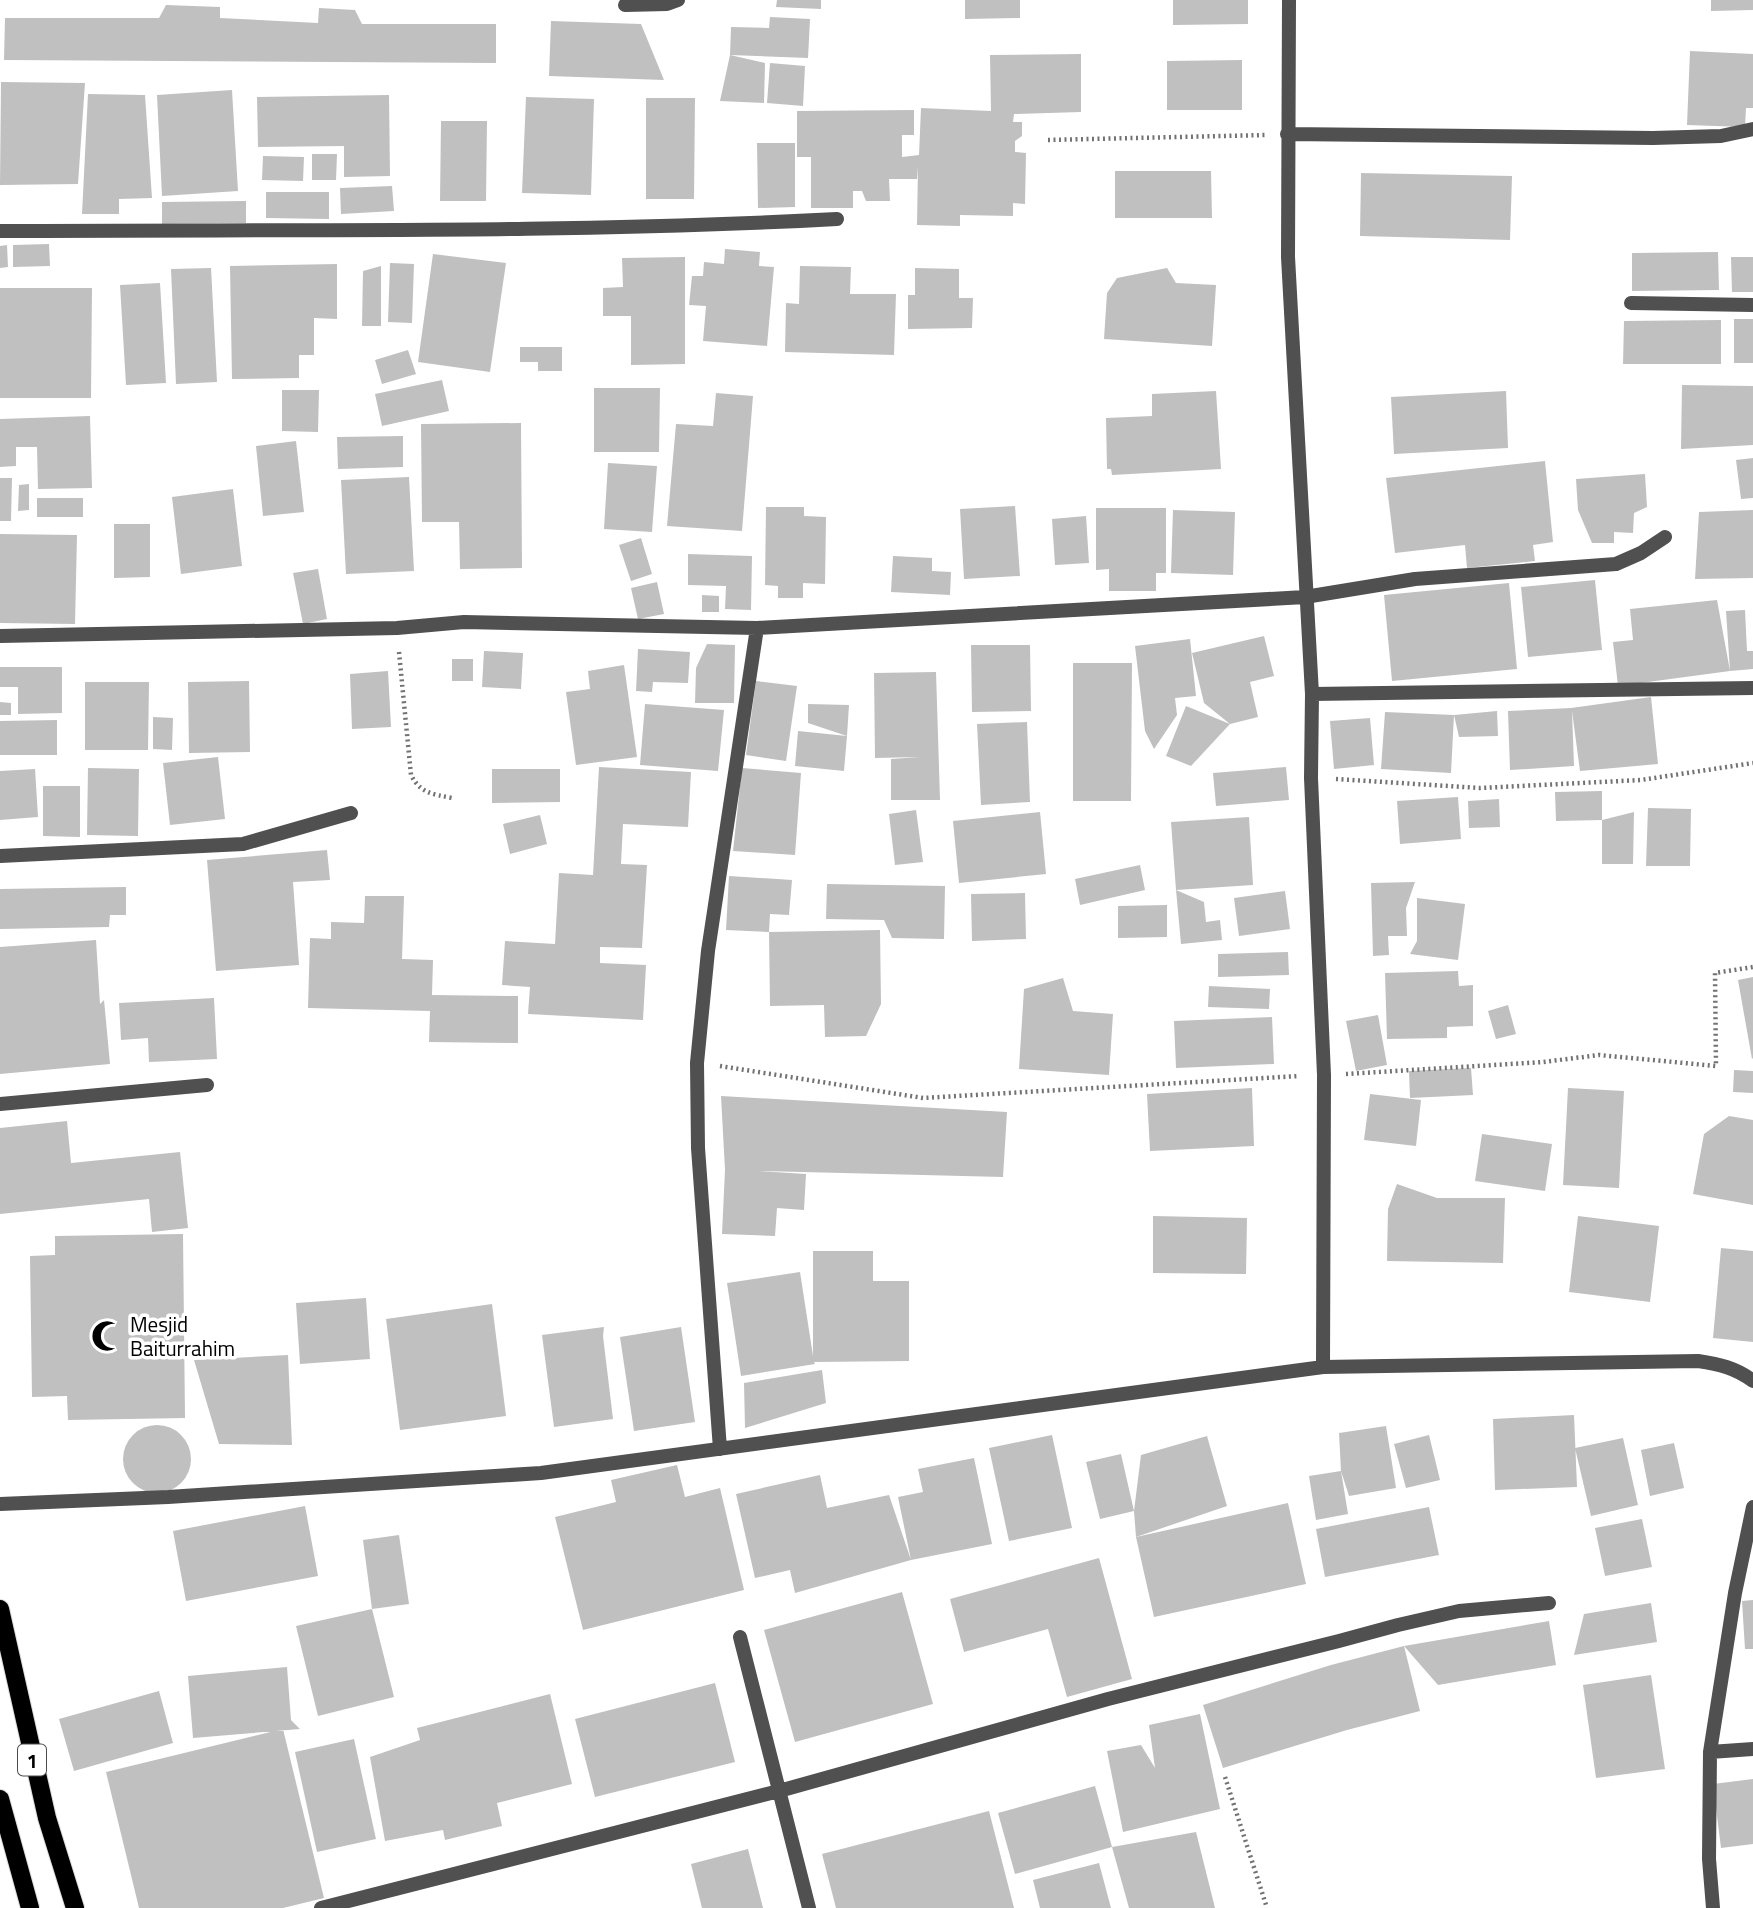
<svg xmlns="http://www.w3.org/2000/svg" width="1753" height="1908" font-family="'Titillium Web',sans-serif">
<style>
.building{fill:#c0c0c0}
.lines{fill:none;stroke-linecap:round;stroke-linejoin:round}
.primary-casing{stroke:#dbdbdb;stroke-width:20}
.path{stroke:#727272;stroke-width:4.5;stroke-dasharray:2 3.5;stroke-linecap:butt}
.street{stroke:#505050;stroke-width:14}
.primary{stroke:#000;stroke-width:18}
.labels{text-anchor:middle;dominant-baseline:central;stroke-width:7;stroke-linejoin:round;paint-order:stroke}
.shield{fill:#fff;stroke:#4c4c4c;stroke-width:2}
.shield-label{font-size:19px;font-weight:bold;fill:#000}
.poi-label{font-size:21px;fill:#000;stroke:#fff;text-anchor:start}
</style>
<rect width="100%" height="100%" fill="#fff"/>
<path class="building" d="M777 0H821V9L776 7Z
M965 0H1020V18L965 19Z
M1173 0H1248V24L1173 25Z
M1711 0H1753V10L1711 11Z
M166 5 220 7V18L318 23 319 8 355 10 362 24H496V63L4 60 5 18H159Z
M770 17 810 19 808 58 730 55 731 27 769 28Z
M551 21 641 24 664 80 549 76Z
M1690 51 1753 54V108H1746L1745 127 1687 125Z
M1081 54V112L1014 114 1013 122H1022V136L1015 141V152L1026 153 1025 204 1013 203V216L960 215V226L917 225 918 166 917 179H889L890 201H866L862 191H853V208H811V157H797V111L914 110V135H902V157L919 155 921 108 991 111 990 55Z
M730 55 765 63 764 103 720 101Z
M1242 60V110H1167V61Z
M770 63 805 66 803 106 767 103Z
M1 82 85 83 78 184 0 185Z
M232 90 238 191 162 196 157 95Z
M88 94 145 95 152 198 119 199V214H82Z
M389 95 390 176 344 177V146L258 147 257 97Z
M526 97 594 99 591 195 522 193Z
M646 98H695L694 199H646Z
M441 121H487L486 201H440Z
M757 143H795V207L758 208Z
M312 154H337L336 180H312Z
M263 156 304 157 303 181 262 180Z
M1115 171H1211L1212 218H1115Z
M1361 173 1512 176 1510 240 1360 236Z
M392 186 394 211 341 214 340 188Z
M266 192H329V219L266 218Z
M246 201V223L162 224V202Z
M49 244 50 266 13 267V245Z
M7 245 8 267 0 268V246Z
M725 249 760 252 759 266 774 267 767 346 703 341 706 306 689 305 692 276H703L704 262 724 264Z
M1718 252 1719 290 1632 291V253Z
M433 254 506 263 490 372 418 362Z
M685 257V364L631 365V316H603V288L623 287 622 258Z
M1731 257H1753V292H1732Z
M390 263 414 264 412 323 388 322Z
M337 264V319L314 318V355H299V378L232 379 230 266Z
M381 266V326H362L363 271Z
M800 266 851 267 850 294H896L894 355 785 352 786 303 799 304Z
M211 268 217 382 176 384 171 269Z
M915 268 959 269V298H973L972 328 908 329V295H915Z
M1167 268 1176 283 1216 285 1212 346 1104 339 1107 293 1117 278Z
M160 283 166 383 126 385 120 285Z
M0 288H92L91 398H0Z
M1734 319H1753V363H1734Z
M1721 320V364H1623L1624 321Z
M520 347H562V371H538V362H520Z
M408 350 416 374 382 384 375 360Z
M442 380 449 411 382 426 375 394Z
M1682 385 1753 386V445L1681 449Z
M594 388H660L659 452H594Z
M282 390H319L318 432 282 431Z
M1216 391 1221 469 1112 475 1111 469H1107L1106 418 1152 416V394Z
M1506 391 1508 448 1394 454 1391 397Z
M716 393 753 396 742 531 667 526 676 424 713 426Z
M90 416 92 488 38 489 37 447H16V466L0 467V419Z
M521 423 522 568 460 569 459 522H422L421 424Z
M403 436V467L338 469 337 437Z
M296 441 304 512 263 516 256 446Z
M1753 458V498L1741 499 1736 460Z
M1545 461 1553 542 1533 545 1535 561 1467 568 1465 545 1395 553 1386 478Z
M608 463 657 466 652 532 604 529Z
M1645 474 1647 507 1634 513 1633 533 1614 532V543H1592L1578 510 1576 479Z
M409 477 414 571 346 574 341 480Z
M0 478H12L11 521H0Z
M29 484V510L18 511 19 485Z
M233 489 242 566 181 574 172 497Z
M37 498H83V517H37Z
M1015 506 1020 576 964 579 960 509Z
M766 507H804V516L826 517 825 584 803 583V598H778V586L765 585Z
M1096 508H1166V573H1156V591H1109V569L1096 570Z
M1173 510 1235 512 1233 575 1171 573Z
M1753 510V578L1695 579 1699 512Z
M1086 516 1089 563 1055 565 1052 519Z
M114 524H150V577L114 578Z
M0 534 77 535 75 624 0 623Z
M641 538 652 574 631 581 619 545Z
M688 554 752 556 751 610 725 609 726 586 688 585Z
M893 556 932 558V571L951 572 950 595 891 592Z
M318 569 327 619 303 624 293 573Z
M1595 580 1602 650 1528 657 1521 587Z
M657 582 664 614 638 619 631 588Z
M1509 583 1517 669 1392 681 1384 595Z
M702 595 719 596V612H702Z
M1717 600 1730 671 1618 686 1613 642 1633 640 1630 609Z
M1745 610 1747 651H1753V669L1730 671 1726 611Z
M1264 636 1274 676 1250 682 1258 717 1230 724 1191 766 1166 756 1186 706 1230 724 1204 703 1192 653Z
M1190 639 1196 696 1175 698 1177 715 1154 749 1145 731 1135 646Z
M707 644 735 645 734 703H695L696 668Z
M971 645H1030L1031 711 972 712Z
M638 649 690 652 688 683 653 682 652 692 636 691Z
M484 651 523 653 521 689 482 687Z
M452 659H473V681H452Z
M1073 663H1132L1131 801H1073Z
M624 665 637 757 576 765 566 692 590 689 588 671Z
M0 667H62V713L18 714V687H0Z
M388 671 391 727 352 729 350 674Z
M936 672 940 800H891V759L920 757 875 758 874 673Z
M249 681 250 752 189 753 188 682Z
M756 681 797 686 786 761 746 755Z
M85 682H149L148 750H85Z
M1651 697 1658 764 1580 771 1572 711 1574 766 1510 770 1508 711 1571 708Z
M0 702 11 703V715H0Z
M645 704 724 710 718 771 640 765Z
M808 704 849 705 847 736 808 723Z
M1497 711 1498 736 1459 737 1454 715Z
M1385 712 1454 715 1451 773 1381 769Z
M153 717 173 718 172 750 153 749Z
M1370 718 1374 765 1334 769 1330 721Z
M57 720V755H0V721Z
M1027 722 1030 802 981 805 977 724Z
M798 731 847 736 844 771 795 766Z
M218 757 225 819 170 825 163 763Z
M599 767 691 772 688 827 623 824 621 864 647 865 642 948 600 947V963L646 965 643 1020 528 1014 530 987 502 985 505 941 555 944 559 873 593 875Z
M1286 767 1289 800 1216 806 1213 773Z
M88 768 139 769 138 836 87 835Z
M742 768 801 773 795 855 733 851Z
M35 769 38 817 0 820V771Z
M492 769H560V802L492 803Z
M43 786H80V837L43 836Z
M1602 791V820L1556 821 1555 792Z
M1458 797 1461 839 1400 844 1397 801Z
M1499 799 1500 827 1469 828 1468 801Z
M1648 808 1691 809 1690 866H1646Z
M916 810 923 862 895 865 889 814Z
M1040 812 1046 874 959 883 953 821Z
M1634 812 1633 864H1602V820Z
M540 815 547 844 510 854 503 824Z
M1249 817 1253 885 1176 890 1171 822Z
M327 850 330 880 293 882 299 965 216 971 207 860Z
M1140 865 1145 890 1080 905 1075 879Z
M729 876 792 880 789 915 770 914 769 932 726 930Z
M1415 882 1406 908 1407 936H1388L1389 955 1373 956 1371 883Z
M827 884 945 886 944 939 892 938 884 920 826 919Z
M126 887V915H110L109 927 0 929V889Z
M1176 890 1204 902 1206 922 1220 920 1222 940 1181 944Z
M1285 891 1290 929 1239 936 1234 898Z
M1025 893 1026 939 972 941 971 894Z
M365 896H404L402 959 433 960 432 995 518 996V1043L429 1042 430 1011 308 1008 310 938 331 939V922L364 923Z
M1417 898 1465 904 1458 960 1410 954 1417 941Z
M1167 905V937L1118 938V906Z
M880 930 881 1004 866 1036 825 1037 824 1005 770 1006 769 932Z
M96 940 100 1004 104 1000 110 1064 0 1074V947Z
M1288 952 1289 975 1218 977V954Z
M1458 971 1459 986 1473 985V1026L1447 1027V1038L1387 1039 1385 973Z
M1753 977V1058L1752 1059 1738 980Z
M1063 978 1073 1011 1113 1014 1109 1075 1019 1069 1024 989Z
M1209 986 1270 989 1269 1009 1208 1007Z
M214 998 217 1059 149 1062 148 1038 121 1040 119 1003Z
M1508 1005 1516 1034 1496 1039 1488 1011Z
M1378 1015 1387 1065 1356 1071 1346 1021Z
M1272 1017 1274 1064 1176 1068 1174 1021Z
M1471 1068 1473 1095 1410 1098 1409 1071Z
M1734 1070 1753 1071V1093L1733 1092Z
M1252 1088 1254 1146 1150 1151 1147 1094Z
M1568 1088 1624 1091 1619 1188 1563 1185Z
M1370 1094 1421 1100 1416 1146 1364 1140Z
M721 1096 1007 1112 1003 1177 758 1171 806 1174 804 1210 777 1208 775 1236 722 1234 725 1170Z
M1729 1116 1753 1120V1205L1693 1194 1704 1134Z
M67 1121 71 1163 180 1152 188 1228 152 1232 149 1199 0 1214V1128Z
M1482 1134 1552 1144 1545 1191 1475 1181Z
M1397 1184 1437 1198H1505L1503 1263 1387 1261 1388 1209Z
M1153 1216 1247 1218 1246 1274 1153 1273Z
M1578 1216 1659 1226 1650 1302 1569 1292Z
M183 1234 185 1418 68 1420 67 1396 32 1397 30 1256 55 1255V1236Z
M1721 1248 1753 1251V1342L1713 1338Z
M813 1251H873V1281H909V1361L814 1362 815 1364 741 1376 727 1283 800 1272 813 1356Z
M366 1298 370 1359 300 1364 296 1303Z
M492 1304 506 1416 400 1430 386 1319Z
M604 1327 603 1336 613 1419 554 1427 542 1335Z
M681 1327 695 1422 634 1431 620 1337Z
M288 1355 292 1445 219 1444 194 1360Z
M822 1370 826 1403 745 1428 744 1383Z
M1574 1415 1577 1487 1495 1490 1493 1419Z
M123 1459a34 34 0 1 1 68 0a34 34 0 1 1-68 0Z
M1386 1426 1396 1488 1349 1496 1341 1471 1339 1433Z
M1052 1435 1072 1528 1009 1541 989 1448Z
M1429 1435 1440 1480 1406 1488 1394 1444Z
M1207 1436 1227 1506 1136 1537 1288 1503 1306 1584 1154 1617 1136 1537 1134 1511 1100 1519 1086 1462 1121 1454 1134 1511 1141 1455Z
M1623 1438 1638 1505 1591 1516 1575 1448Z
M1674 1443 1684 1488 1650 1496 1641 1450Z
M974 1458 992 1544 911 1560 795 1593 790 1570 755 1578 736 1494 820 1475 827 1508 889 1495 911 1560 898 1497 923 1492 918 1469Z
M677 1465 685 1497 720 1488 744 1590 583 1630 555 1517 616 1502 611 1480Z
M1341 1471 1348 1514 1316 1520 1309 1476Z
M305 1506 318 1576 186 1601 173 1531Z
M1429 1507 1439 1555 1325 1577 1316 1529Z
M1642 1519 1652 1567 1605 1576 1595 1528Z
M399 1535 409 1604 372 1609 363 1540Z
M1099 1558 1132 1679 1067 1697 1048 1629 964 1652 950 1599Z
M902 1592 933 1704 795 1742 764 1630Z
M1753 1600V1649H1745L1742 1601Z
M1651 1603 1657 1642 1574 1655 1584 1614Z
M372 1609 394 1697 318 1716 296 1626Z
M1549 1621 1556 1665 1438 1685 1404 1646Z
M1404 1646 1420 1711 1347 1730 1223 1768 1203 1705 1331 1665Z
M287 1667 291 1720 300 1729 193 1738 188 1676Z
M1651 1675 1665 1769 1596 1778 1583 1685Z
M715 1683 735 1762 595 1797 575 1719Z
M159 1691 173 1743 74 1771 59 1719Z
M550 1694 572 1784 497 1803 502 1826 445 1840 443 1830 385 1841 370 1757 420 1740 417 1728Z
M1200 1714 1220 1809 1123 1832 1107 1751 1141 1745 1155 1768 1149 1725Z
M283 1729 324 1898 283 1908H139L106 1772Z
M354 1739 376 1839 317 1852 295 1752Z
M1753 1779V1844L1721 1848 1713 1784Z
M1095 1786 1112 1847 1196 1832 1215 1908H1129L1112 1847 1015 1874 998 1813Z
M989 1811 1014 1908H836L822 1854Z
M748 1849 763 1908H702L691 1864Z
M1099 1863 1111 1908H1040L1033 1880Z"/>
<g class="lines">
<defs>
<path id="primary" d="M0 1609 47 1818 75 1908
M0 1799 30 1908"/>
</defs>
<use href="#primary" class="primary-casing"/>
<path class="path" d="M1048 140 1265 135
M399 652 411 775C420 793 432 794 452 798
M1336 779 1480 788 1641 780 1753 763
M720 1066 923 1098 1299 1076
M1346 1074 1543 1062 1599 1055 1716 1066 1715 973 1753 967
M1225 1777 1267 1908"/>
<path class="street" d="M1289 0 1288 257 1312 694 1311 778 1324 1075 1323 1367
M625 5 667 4 678 0
M1287 134 1653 138 1721 136 1753 129
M0 231C279 229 559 234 837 219
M1631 303 1753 305
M0 636 397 628 464 622 757 628 1305 597 1415 579 1616 564 1641 553 1665 537
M1312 694 1753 688
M0 856 243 844 351 813
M0 1104 207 1085
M720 1449 698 1148 697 1063 708 951 757 628
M0 1504 168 1497 541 1473 1323 1367 1698 1361C1719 1364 1736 1368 1753 1381
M740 1637 809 1908
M1710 1752 1753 1749
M321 1908 779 1791 1108 1699 1339 1641 1398 1625 1459 1611 1549 1603
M1713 1908 1709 1859 1710 1752 1735 1593 1753 1507"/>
<use href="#primary" class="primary"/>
</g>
<defs>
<symbol id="mosque-bare" viewBox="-9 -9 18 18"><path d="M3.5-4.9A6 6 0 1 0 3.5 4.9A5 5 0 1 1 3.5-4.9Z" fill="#000" stroke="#fff" stroke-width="2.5" paint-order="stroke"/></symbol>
</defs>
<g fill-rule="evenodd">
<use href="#mosque-bare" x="85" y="1314" width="44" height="44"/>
</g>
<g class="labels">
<rect class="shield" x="18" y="1744.5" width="28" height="31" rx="5"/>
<g class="shield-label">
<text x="32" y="1760">1</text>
</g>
<g class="poi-label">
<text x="130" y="1324">Mesjid<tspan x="130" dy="24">Baiturrahim</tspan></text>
</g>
</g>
</svg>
